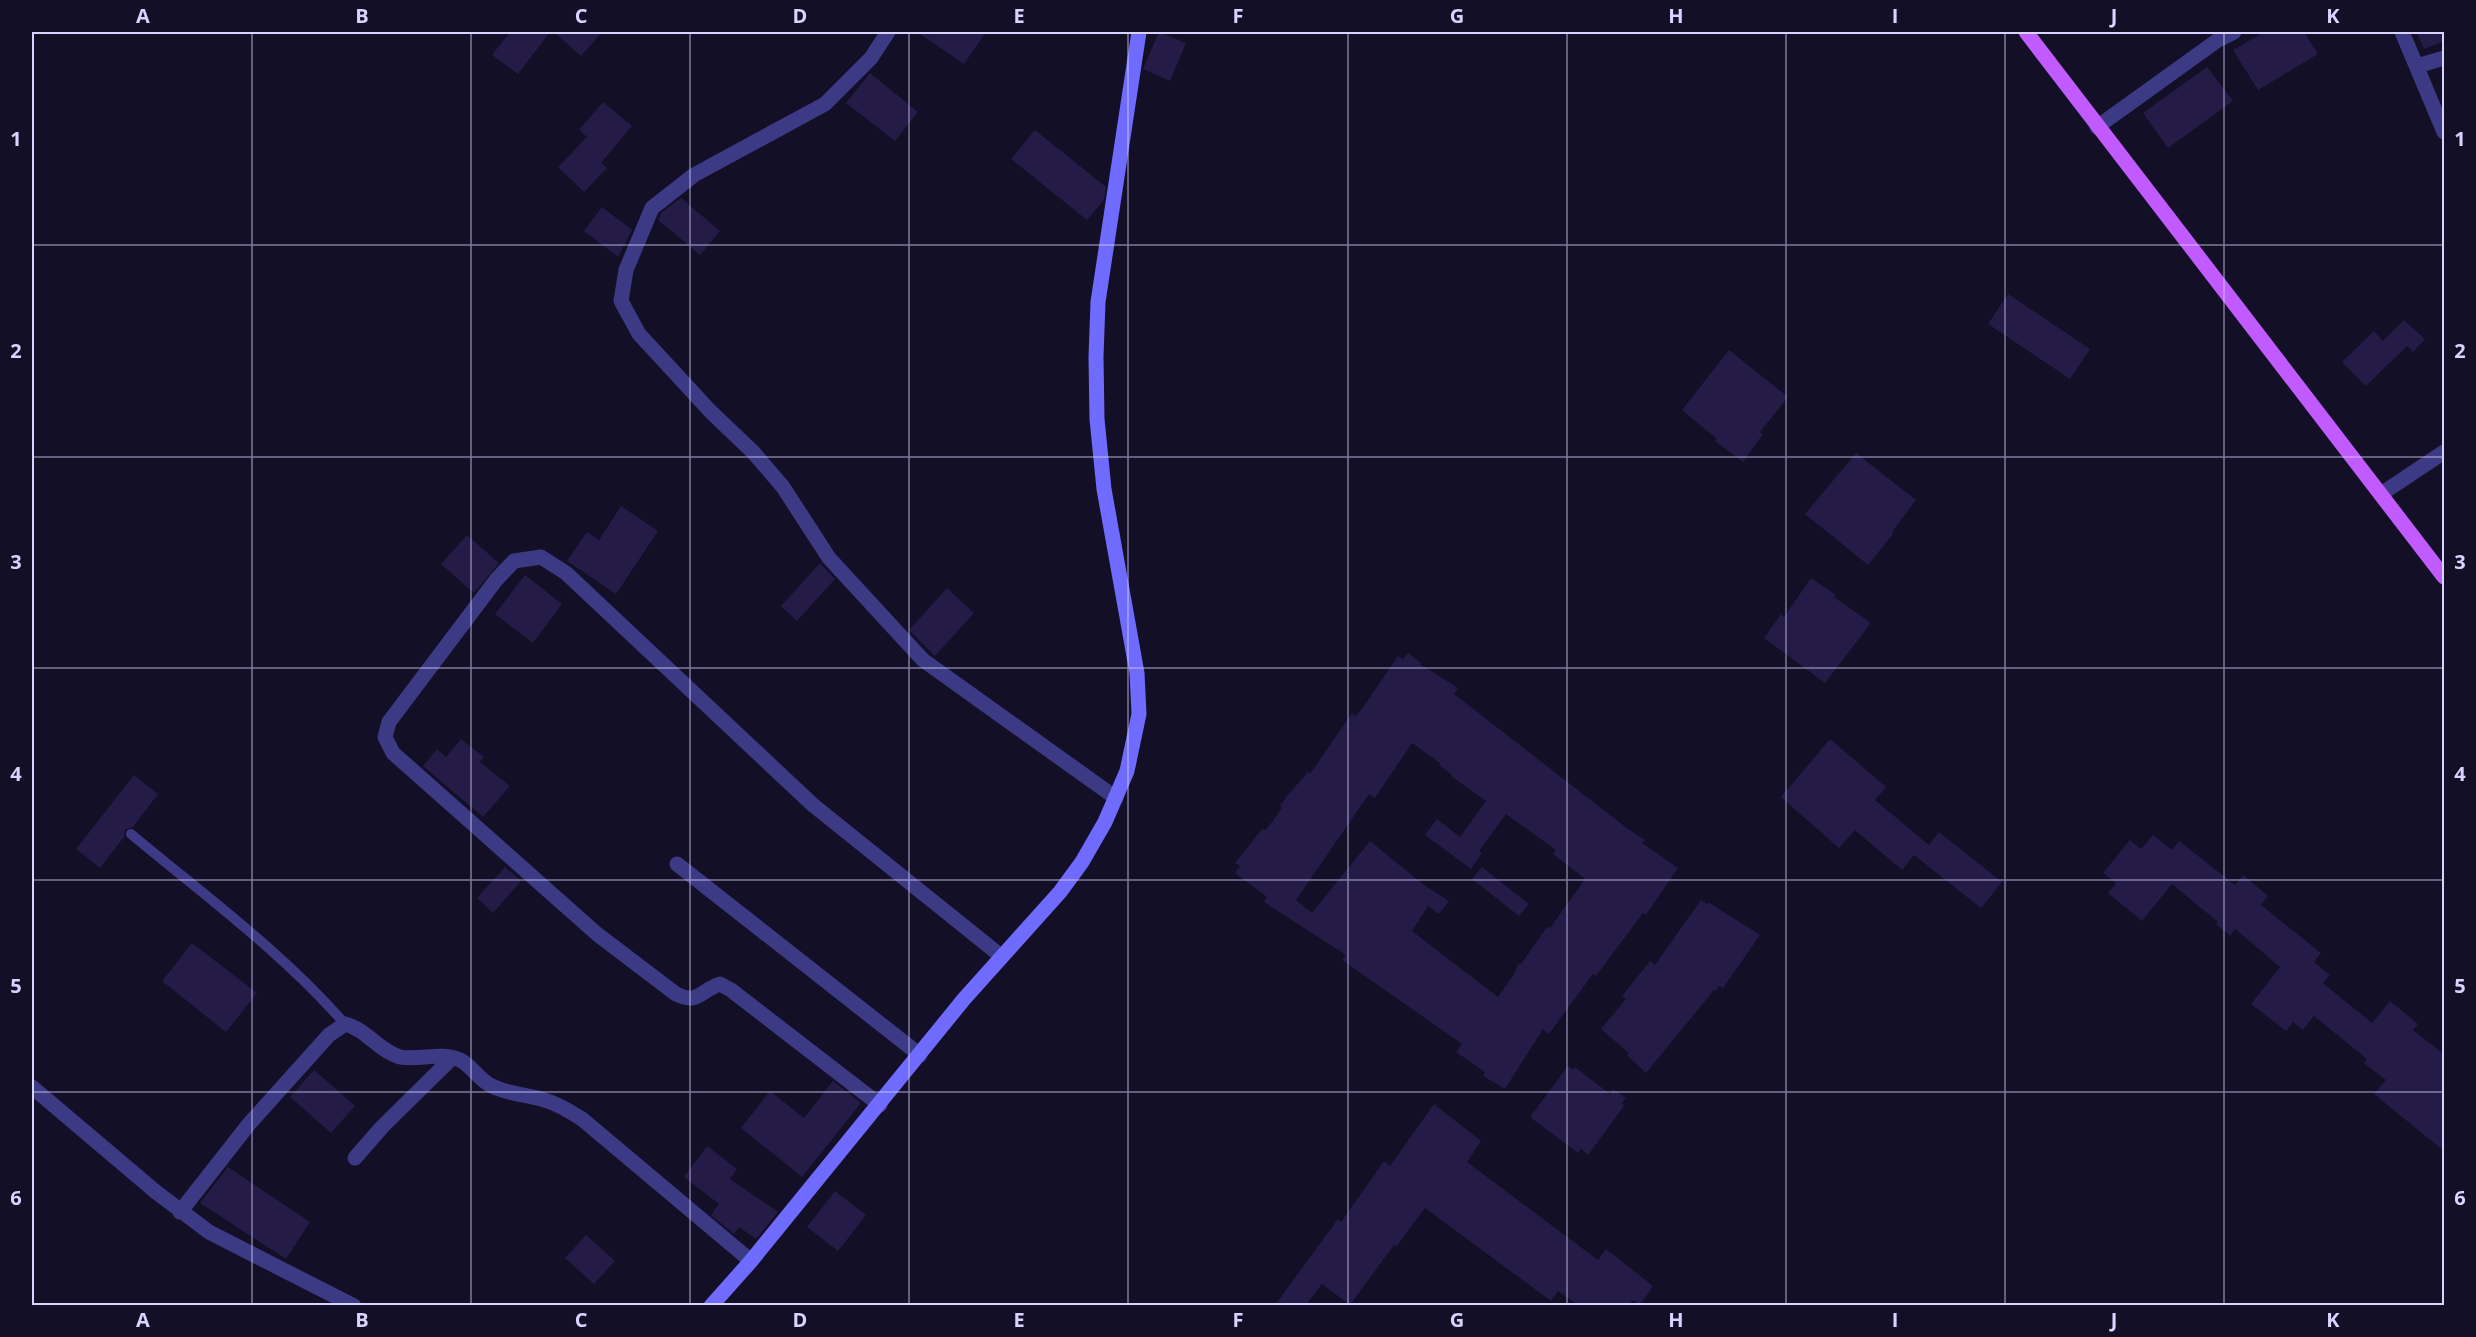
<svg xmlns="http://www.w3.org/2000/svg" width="2476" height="1337" font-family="'Open Sans',sans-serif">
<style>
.building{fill:#241b47;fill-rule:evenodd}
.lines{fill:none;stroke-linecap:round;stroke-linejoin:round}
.lane{stroke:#3d3a85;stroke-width:10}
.street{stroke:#3d3a85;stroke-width:15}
.secondary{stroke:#6f6bff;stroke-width:15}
.primary{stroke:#c25bff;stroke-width:15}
.grid{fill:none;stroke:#d9d4ff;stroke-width:1.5;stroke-opacity:0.55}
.neatline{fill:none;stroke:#d9d4ff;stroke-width:2}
.grid-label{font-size:20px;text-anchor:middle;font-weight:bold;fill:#d9d4ff}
</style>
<rect width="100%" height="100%" fill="#130f26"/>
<path class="building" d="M510 32H550L518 74 492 55Z
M554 32H602L581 56Z
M917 32H986L964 64Z
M1159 32 1186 43 1170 81 1143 69Z
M2264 32H2304L2318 54 2258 90 2233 50Z
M2416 32H2445V41L2424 49Z
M2207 67 2233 101 2168 148 2143 113Z
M870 73 918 112 895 141 846 103Z
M603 102 632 126 601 163 607 168 584 192 558 167 587 137 579 130Z
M1035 130 1106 187 1104 200 1087 220 1011 159Z
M681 198 720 231 700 255 658 220 662 212Z
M602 207 632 230 618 257 584 231Z
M2008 294 2090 349 2070 379 1988 324Z
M2404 320 2425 339 2413 352 2407 346 2366 386 2342 362 2374 331 2383 341Z
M1729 350 1788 397 1760 432 1763 434 1743 462 1715 441 1717 439 1682 410Z
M1856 453 1916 500 1892 532 1893 534 1868 565 1805 514Z
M621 506 658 531 616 594 567 561 587 532 599 540Z
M467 535 499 563 474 593 441 564Z
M820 563 835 579 797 621 781 606Z
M525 575 562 604 533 643 495 614Z
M1811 578 1836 595 1834 597 1871 623 1825 683 1764 638 1781 614 1784 617Z
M947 588 974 613 935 656 909 630Z
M1408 653 1421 663 1420 664 1458 688 1454 694 1628 829 1645 840 1642 843 1678 868 1646 915 1643 913 1596 976 1593 974 1549 1034 1543 1029 1505 1089 1483 1076 1485 1072 1456 1052 1462 1044 1342 960 1346 955 1264 902 1267 897 1235 873 1240 866 1235 863 1262 829 1266 830 1282 808 1280 806 1287 796 1308 772 1310 774 1352 713 1355 716 1362 709 1398 656 1403 659ZM1412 743 1440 763 1439 765 1452 775 1451 776 1486 801 1460 837 1437 819 1425 835 1471 869 1482 853 1479 851 1506 814 1556 850 1553 854 1585 879 1550 928 1547 927 1521 964H1518L1514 974 1498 997 1412 931 1428 906 1439 914 1449 901 1424 885 1370 841 1312 913 1296 900 1369 794 1375 798Z
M461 739 484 757 480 762 510 786 483 817 423 766 437 749 446 757Z
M1830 739 1886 787 1875 800 1929 845 1939 832 2002 882 1981 908 1914 855 1902 870 1855 830 1839 848 1781 797Z
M134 775 158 794 133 827 125 830 124 837 100 868 76 849Z
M2153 835 2172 850 2179 841 2235 885 2243 875 2268 896 2261 905 2321 953 2314 962 2330 975 2323 983 2372 1023 2390 1001 2418 1024 2413 1030 2445 1055V1152L2374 1094 2386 1080 2364 1063 2367 1059 2314 1016 2303 1030 2293 1022 2286 1031 2251 1004 2280 967 2235 929 2230 936 2216 924 2218 922 2172 884 2142 921 2108 893 2116 883 2103 873 2130 840 2141 849Z
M505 867 521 881 493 913 477 898Z
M1482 867 1529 904 1519 916 1472 879Z
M1701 900 1707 904 1708 902 1760 935 1723 988 1719 986 1716 991 1714 990 1646 1073 1627 1055 1629 1053 1601 1029 1626 999 1622 996 1650 961 1655 965Z
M192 943 257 993 226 1032 162 981Z
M1568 1066 1573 1070 1575 1067 1610 1094 1613 1089 1626 1098 1622 1103 1624 1106 1588 1155 1581 1149 1578 1153 1530 1117Z
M314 1070 355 1106 331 1133 290 1097Z
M833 1081 861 1103 802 1177 741 1128 770 1091 804 1118Z
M1434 1104 1481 1141 1467 1162 1598 1260 1606 1249 1653 1286 1640 1305 1633 1300 1628 1305H1578L1558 1291 1551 1301 1425 1208 1396 1247 1394 1245 1350 1305 1322 1284 1306 1305H1275L1338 1219 1341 1222 1384 1161 1390 1166Z
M707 1146 737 1169 730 1179 778 1212 756 1239 739 1227 734 1234 711 1215 719 1204 684 1177Z
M228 1167 310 1222 286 1259 200 1203Z
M835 1191 866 1215 838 1251 807 1227Z
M586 1235 615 1261 594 1284 565 1258Z"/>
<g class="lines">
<path class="lane" d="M131 834C204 895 282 952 345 1024"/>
<path class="street" d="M888 32 871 58 825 104 694 175 652 208 626 270 621 301 639 334 711 412 753 452 783 487 829 558 923 660 1116 798
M2402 32 2444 132
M2417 66 2444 58
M2097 127 2218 40 2234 32
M2381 494 2444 452
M677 864 920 1055
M32 1087 156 1192 209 1232 354 1306
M880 1105 731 990 720 984C699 991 699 1005 676 994L597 934 393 753 385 737 389 722 496 580 514 561 541 557 566 573 813 805 1001 956
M355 1158 382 1127 452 1058
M180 1212 249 1124 329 1035 345 1024C366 1029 379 1051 400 1057 419 1061 442 1051 460 1060 472 1066 479 1080 492 1086 508 1094 524 1094 541 1099 557 1103 569 1111 582 1119L751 1261"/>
<path class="secondary" d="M711 1306 751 1261 964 999 1060 892 1082 862 1105 822 1127 771 1139 714 1137 673 1104 489 1097 419 1096 357 1098 302 1139 32"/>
<path class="primary" d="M2026 32 2444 577"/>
</g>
<path class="grid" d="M252 32V1306M471 32V1306M690 32V1306M909 32V1306M1128 32V1306M1348 32V1306M1567 32V1306M1786 32V1306M2005 32V1306M2224 32V1306M32 245H2444M32 457H2444M32 668H2444M32 880H2444M32 1092H2444"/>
<rect width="2476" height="1337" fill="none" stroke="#130f26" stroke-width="66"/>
<rect x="33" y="33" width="2410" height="1271" class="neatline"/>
<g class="grid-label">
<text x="143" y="23">A</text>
<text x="362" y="23">B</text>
<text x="581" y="23">C</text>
<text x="800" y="23">D</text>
<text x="1019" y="23">E</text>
<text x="1238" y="23">F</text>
<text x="1457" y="23">G</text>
<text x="1676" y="23">H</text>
<text x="1895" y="23">I</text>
<text x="2114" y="23">J</text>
<text x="2333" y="23">K</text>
<text x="16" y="146">1</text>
<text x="2460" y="146">1</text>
<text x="16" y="358">2</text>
<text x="2460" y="358">2</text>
<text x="16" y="569">3</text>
<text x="2460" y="569">3</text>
<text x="16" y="781">4</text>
<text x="2460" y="781">4</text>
<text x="16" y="993">5</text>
<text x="2460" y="993">5</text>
<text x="16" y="1205">6</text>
<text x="2460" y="1205">6</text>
<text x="143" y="1327">A</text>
<text x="362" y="1327">B</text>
<text x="581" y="1327">C</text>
<text x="800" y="1327">D</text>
<text x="1019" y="1327">E</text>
<text x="1238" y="1327">F</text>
<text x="1457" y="1327">G</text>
<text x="1676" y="1327">H</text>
<text x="1895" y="1327">I</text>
<text x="2114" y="1327">J</text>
<text x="2333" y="1327">K</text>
</g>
</svg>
